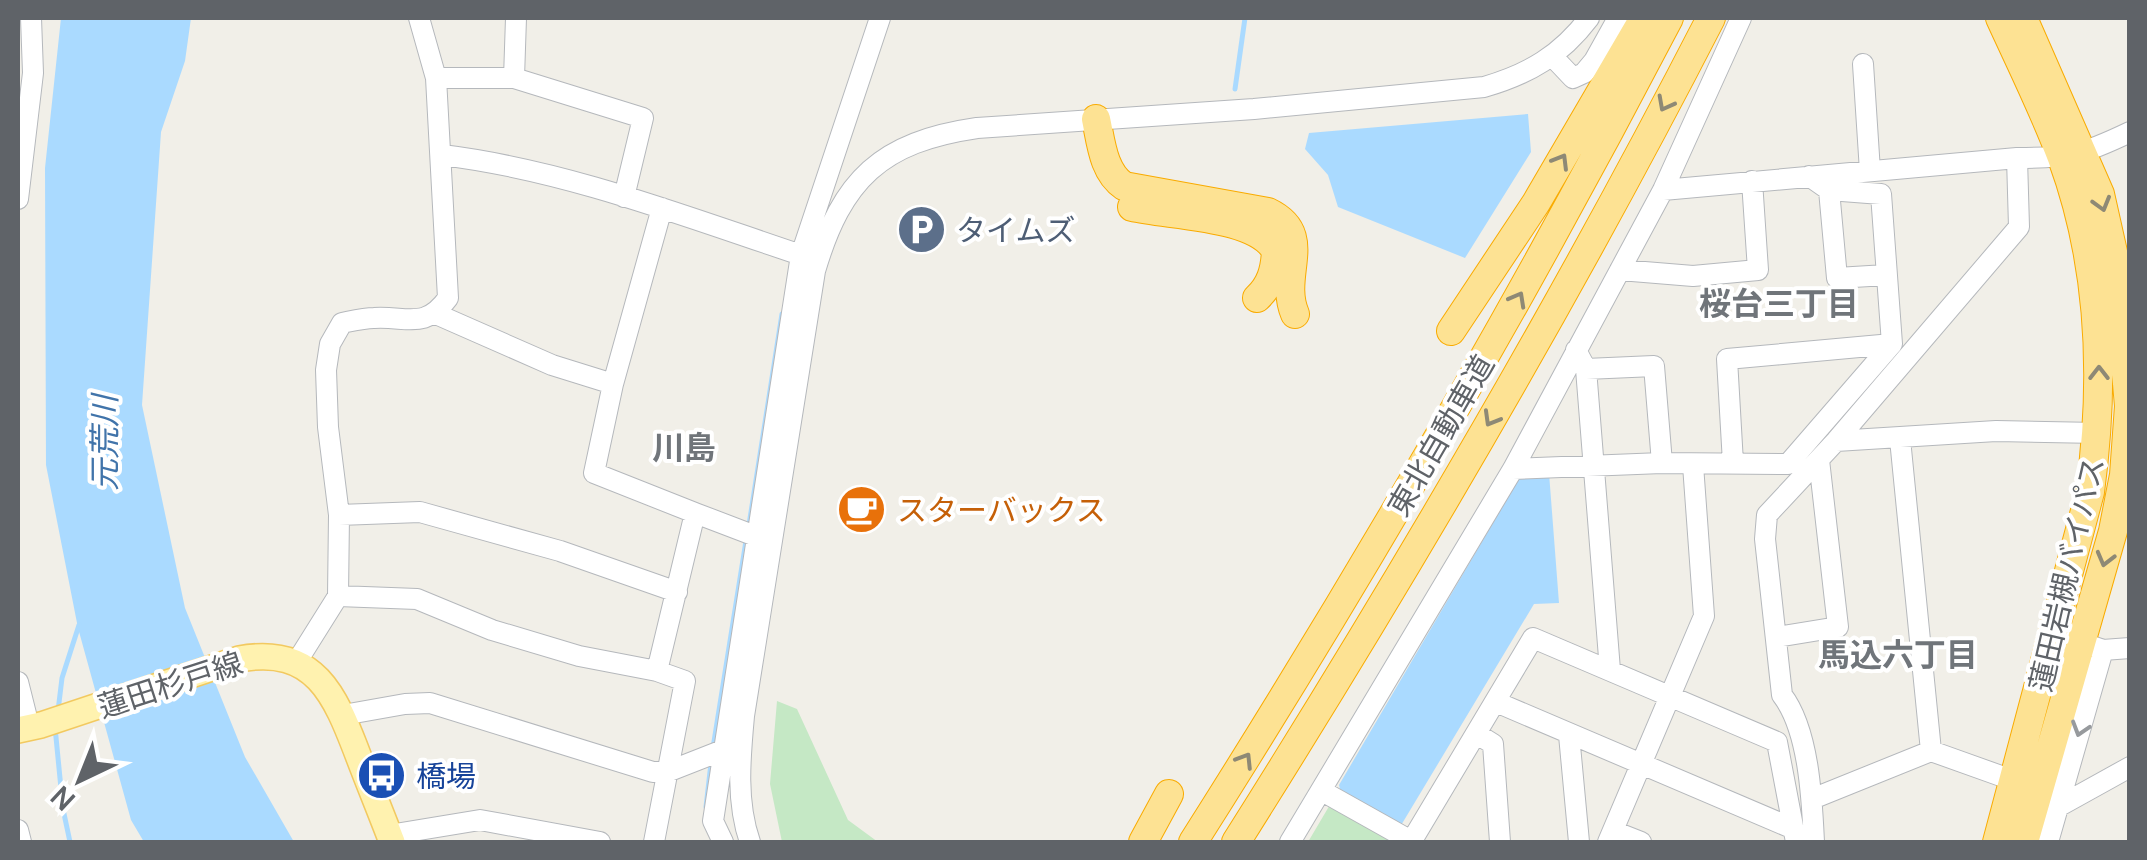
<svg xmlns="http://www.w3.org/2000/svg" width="2147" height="860" font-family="Manrope,'Noto Sans JP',sans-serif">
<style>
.green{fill:#c5e8c5}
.water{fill:#aadaff}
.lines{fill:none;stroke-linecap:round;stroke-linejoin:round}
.stream{stroke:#aadaff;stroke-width:5}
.minor-casing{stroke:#b5b8bc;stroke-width:22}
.major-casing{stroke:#f2c960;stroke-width:28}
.highway-casing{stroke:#f9ab00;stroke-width:30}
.minor{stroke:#fff;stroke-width:20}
.major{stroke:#fff2af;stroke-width:25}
.highway{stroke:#fde293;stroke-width:28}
.oneway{stroke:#8e8975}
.oneway2{stroke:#979a9d}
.labels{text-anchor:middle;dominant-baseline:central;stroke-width:8;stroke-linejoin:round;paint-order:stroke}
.service-label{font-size:30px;fill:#4e5e75;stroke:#fff;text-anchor:start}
.street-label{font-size:30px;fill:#5f6368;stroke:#fff}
.food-label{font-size:30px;fill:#c56008;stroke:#fff;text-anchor:start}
.transit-label{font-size:30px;fill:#164399;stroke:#fff;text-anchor:start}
.neighbourhood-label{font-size:32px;font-weight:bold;fill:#70757a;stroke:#fff}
.water-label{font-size:32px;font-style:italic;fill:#4174aa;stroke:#fff}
</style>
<rect width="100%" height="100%" fill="#f1efe8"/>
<path class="green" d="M777 701 797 709 848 820 878 842H782L770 784Z
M1331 803 1396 842H1308Z"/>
<path class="water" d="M61 18H191L185 61 161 132 142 405 185 608 245 757 294 842H144L131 820 78 628 46 465 45 168Z
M1528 114 1531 152 1465 258 1338 207 1328 175 1305 149 1309 133Z
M1549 473 1559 603 1534 604 1400 827 1341 793 1339 785 1520 477Z"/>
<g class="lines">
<path class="stream" d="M1235 89 1245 18
M749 525 782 314
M58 711 62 678 79 625
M55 727 63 809 70 842
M713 748 746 541
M706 807 711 763"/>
<defs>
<path id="minor" d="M516 18 514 78 643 118 624 197
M1553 57 1573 78 1584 73 1594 61 1618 18
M1863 64 1870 171
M436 78H514
M442 155C565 170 684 216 801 255
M1663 190 2017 158C2070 158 2082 155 2130 132
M1829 190 1837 278 1886 275
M18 199 33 73 31 18
M1620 270 1693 276 1758 270 1752 181
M436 314 552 365 613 384
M1576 350 1586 369 1610 670
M1586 369 1654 366 1662 463
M1900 439 1931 751
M1836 441 1996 431 2098 433
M1733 463 1727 359 1892 344
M1513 469 1662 463 1788 464 1892 344 1881 194 1829 190 1809 176
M695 513 758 537
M339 515 420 512 560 551 677 592
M338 596 417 599 492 630 579 656 657 671
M2054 633 2103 650 2130 648
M1777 637 1838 627 1819 460
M296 663 338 596 339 515 328 427 326 370 330 344 342 323C352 321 364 318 374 318 408 316 425 330 448 298L436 78 419 18
M18 682 26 714 18 722
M1496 702 1794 829
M343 715 405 704 430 703 653 772H667L723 750
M1477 734 1493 744 1500 842
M1569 735 1579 842
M1322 791 1413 842
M1812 799 1931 751 2015 781
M2056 808 2130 767
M18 830 21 842
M1613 831 1641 842
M389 835 480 820 600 842
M654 842 685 681 657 671 695 513 594 473 613 384 662 208
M723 842 713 821 801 255 880 18
M750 842C736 802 740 759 744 716L815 271C842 179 881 142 977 128L1254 109 1484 87C1529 74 1561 55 1589 18
M1290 842 1513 469 1663 190 1741 18
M1411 842 1533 638 1777 742 1796 842
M1608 842 1704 616 1693 465
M1814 842C1812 799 1809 730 1782 695L1765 539 1767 515 1836 441 2019 227 2017 158
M2048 842 2103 650"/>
<path id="major" d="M18 730 41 725 239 659C315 645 335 695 358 755 369 784 381 813 392 842"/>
<path id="highway" d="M2023 18 2100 194 2117 270 2129 406 2124 475 2113 531 2024 842
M1096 119C1101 142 1103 172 1124 186L1268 212C1316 235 1278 274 1295 314
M1132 207C1170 216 1256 215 1276 251 1275 270 1271 285 1257 298
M1451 331 1536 203 1644 18
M1143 842 1169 794
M1193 842C1363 574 1522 300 1669 18
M1236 842C1405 574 1566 300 1711 18
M1997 842 2090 492C2105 381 2101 264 2062 158 2044 110 2021 64 2000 18"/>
</defs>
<use href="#minor" class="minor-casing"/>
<use href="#major" class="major-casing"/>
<use href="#highway" class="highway-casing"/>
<use href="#minor" class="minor"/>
<use href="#major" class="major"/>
<use href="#highway" class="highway"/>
</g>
<defs><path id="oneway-chevron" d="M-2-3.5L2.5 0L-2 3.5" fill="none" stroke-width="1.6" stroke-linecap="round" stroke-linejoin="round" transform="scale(2.5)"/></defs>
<g class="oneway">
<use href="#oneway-chevron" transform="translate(1665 104) rotate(118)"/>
<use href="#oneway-chevron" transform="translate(1561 161) rotate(-59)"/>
<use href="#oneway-chevron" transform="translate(2102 204) rotate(74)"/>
<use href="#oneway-chevron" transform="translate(1518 299) rotate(-61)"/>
<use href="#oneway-chevron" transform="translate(2099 373) rotate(-90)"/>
<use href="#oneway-chevron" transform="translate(1491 419) rotate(120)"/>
<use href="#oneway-chevron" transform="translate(2105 559) rotate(105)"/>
<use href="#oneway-chevron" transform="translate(1245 760) rotate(-58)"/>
</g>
<use class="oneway2" href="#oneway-chevron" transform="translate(2080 729) rotate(107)"/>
<defs>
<symbol id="parking-disc" viewBox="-11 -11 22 22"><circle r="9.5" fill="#5c6f8a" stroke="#fff"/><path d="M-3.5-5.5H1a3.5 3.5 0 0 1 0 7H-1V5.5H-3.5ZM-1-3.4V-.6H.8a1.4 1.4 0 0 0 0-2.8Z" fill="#fff"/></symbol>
<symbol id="cafe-disc" viewBox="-11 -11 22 22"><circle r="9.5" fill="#e8710a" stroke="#fff"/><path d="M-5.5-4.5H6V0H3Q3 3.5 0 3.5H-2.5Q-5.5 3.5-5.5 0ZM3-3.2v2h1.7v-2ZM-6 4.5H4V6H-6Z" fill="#fff"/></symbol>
<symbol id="bus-disc" viewBox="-11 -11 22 22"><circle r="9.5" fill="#1a4fb4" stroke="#fff"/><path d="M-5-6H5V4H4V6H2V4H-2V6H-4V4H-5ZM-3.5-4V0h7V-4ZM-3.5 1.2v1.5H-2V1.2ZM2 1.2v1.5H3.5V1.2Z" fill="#fff"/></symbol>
</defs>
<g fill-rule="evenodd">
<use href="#parking-disc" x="894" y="202" width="55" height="55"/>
<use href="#cafe-disc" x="834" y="482" width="55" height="55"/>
<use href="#bus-disc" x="354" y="748" width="55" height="55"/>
</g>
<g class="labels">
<g class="service-label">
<text x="956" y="229">タイムズ</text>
</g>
<g class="street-label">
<text transform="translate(1440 435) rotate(-60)">東北自動車道</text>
<text transform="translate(2066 574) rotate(-77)">蓮田岩槻バイパス</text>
<text transform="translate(170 684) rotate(-18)">蓮田杉戸線</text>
</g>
<g class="food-label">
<text x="897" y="509">スターバックス</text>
</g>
<g class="transit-label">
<text x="416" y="775">橋場</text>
</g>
<g class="neighbourhood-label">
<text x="1779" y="303">桜台三丁目</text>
<text x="684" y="447">川島</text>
<text x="1898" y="654">馬込六丁目</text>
</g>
<g class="water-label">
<text transform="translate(104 443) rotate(-90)">元荒川</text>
</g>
</g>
<rect width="2147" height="860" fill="none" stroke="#5f6368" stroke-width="40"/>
<g transform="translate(80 780) rotate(223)" stroke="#ffffff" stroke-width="8" paint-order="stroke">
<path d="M0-8L18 38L0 25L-18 38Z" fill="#5f6368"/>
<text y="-15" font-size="28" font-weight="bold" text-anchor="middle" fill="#5f6368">N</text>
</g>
</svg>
